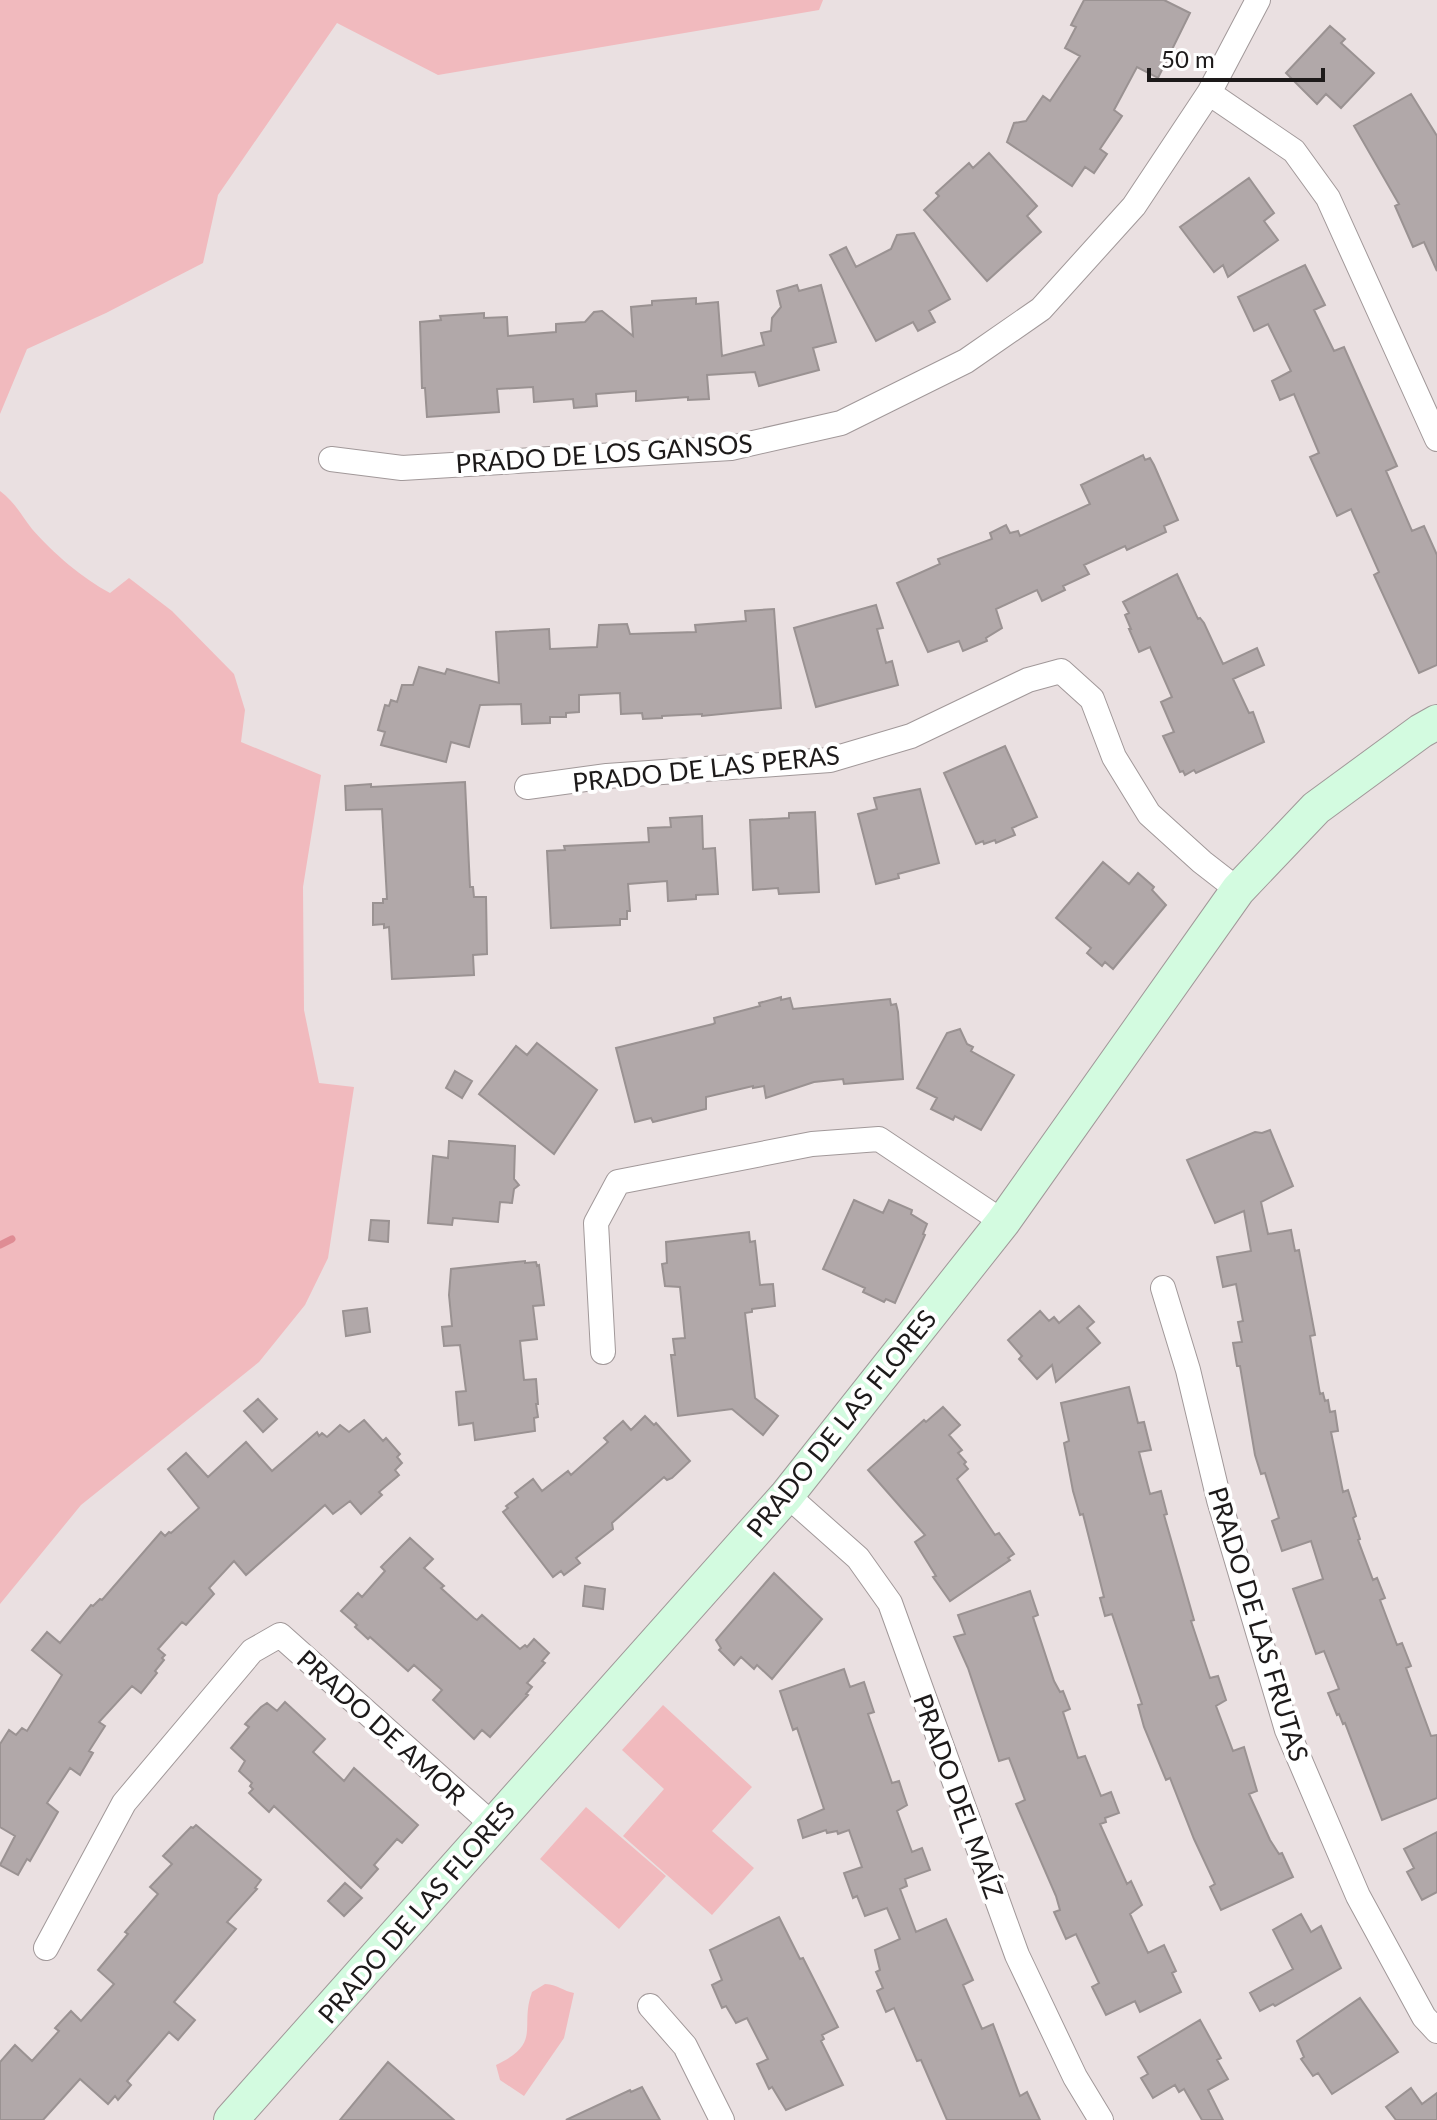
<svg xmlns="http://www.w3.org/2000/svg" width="1437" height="2120" font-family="Lato,sans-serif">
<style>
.green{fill:#f1babe}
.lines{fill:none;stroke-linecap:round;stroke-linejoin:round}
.stream{stroke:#df8c94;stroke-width:7}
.building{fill:#b1a8a9;stroke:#9a9292;stroke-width:2}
.street-casing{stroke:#a19899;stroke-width:26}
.secondary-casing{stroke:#a19899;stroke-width:36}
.street{stroke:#fff;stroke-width:24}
.secondary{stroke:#d3fbe0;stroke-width:34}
.labels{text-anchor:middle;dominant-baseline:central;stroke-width:8;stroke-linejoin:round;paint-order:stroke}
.street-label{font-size:26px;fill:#1d1a1a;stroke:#fff}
</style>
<rect width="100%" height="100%" fill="#eae0e1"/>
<path class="green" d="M0 0H823L819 10 438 75 337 23 218 195 203 263 106 313 27 349 0 414Z
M0 491C15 502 21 515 32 529 53 553 82 578 110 593L129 578 172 611 234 674 245 710 241 742 321 775 303 887 304 1010 319 1083 354 1087 328 1258 305 1305 259 1362 81 1505 0 1604Z
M663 1705 752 1787 712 1831 754 1868 712 1915 623 1836 664 1789 622 1750Z
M586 1807 666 1876 619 1929 540 1859Z
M545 1984C559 1985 563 1991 574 1993L564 2038 524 2096 500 2080 496 2065C543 2043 519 2027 532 1992Z"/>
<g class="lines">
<path class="stream" d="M0 1245 12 1239"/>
</g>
<path class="building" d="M1084 0H1164L1190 13 1158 78 1137 67 1114 110 1122 116 1100 149 1107 154 1094 173 1085 167 1072 186 1007 142 1014 123 1026 121 1043 96 1050 101 1080 56 1065 48 1076 27 1071 25Z
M1330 26 1345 39 1341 43 1374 73 1341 108 1326 94 1317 104 1286 73Z
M1411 94 1437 136V271L1424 242 1413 247 1395 206 1399 204 1354 126Z
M989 153 1037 206 1027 216 1041 232 987 281 924 210 939 196 936 193 969 163 973 168Z
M1249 178 1274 213 1264 221 1278 240 1228 277 1223 265 1214 272 1180 227Z
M914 233 950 299 929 311 935 322 918 331 913 322 876 341 830 255 846 247 856 267 891 249 897 235Z
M1305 265 1325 305 1314 310 1334 351 1344 347 1397 466 1386 471 1412 531 1424 526 1437 555V665L1419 673 1374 575 1379 572 1351 509 1337 516 1310 457 1319 453 1294 394 1280 400 1272 381 1291 371 1268 324 1254 331 1238 297Z
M797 285 799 291 821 285 836 342 813 348 819 370 759 386 755 372 707 375 709 399 688 400V397L636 401V391L596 394 597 406 574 408 573 399 534 402 533 387 497 389 499 412 427 417 425 388H422L420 322 441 320 440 316 484 313V318L507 317 508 336 556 332V324L585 322 594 312 602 311 633 336 631 307 652 305V301L696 298V304L718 302 722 356 764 345 761 333 771 331 772 318 781 307 777 291Z
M1143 455 1145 460 1150 458 1154 465 1178 520 1164 526 1166 532 1127 550 1125 546 1084 565 1089 574 1063 586 1065 590 1042 601 1037 590 996 609 1002 628 986 638 987 641 963 651 959 641 928 652 897 583 940 564 938 559 992 539 990 533 1006 525 1010 533 1018 531 1020 536 1090 504 1081 485Z
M1177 574 1198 619 1200 618 1204 623 1223 664 1257 648 1264 665 1233 679 1249 713 1253 712 1264 742 1196 773 1194 770 1185 775 1183 771 1180 772 1163 736 1174 732 1161 702 1172 697 1150 647 1139 652 1129 629H1131L1125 615 1129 613 1123 602Z
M876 605 883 628 877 629 886 663 892 661 898 685 816 707 794 628Z
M774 609 781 708 702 716V714L662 716V718L643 719 642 713 621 714 620 693 579 695V712L566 713V717H550V723L522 724 521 704 480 705 469 747 451 742 446 762 381 745 385 732 378 730 385 705 389 706 391 700 397 702 402 685H413L419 667 445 674 447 669 499 683 496 632 549 629 550 649 597 647 599 625 627 624 630 634 696 632 695 625 746 621 745 611Z
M1005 746 1037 817 1012 828 1015 835 996 843 995 840 984 844 983 841 976 844 944 773Z
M465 782 470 887H473L474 897H486L487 954 473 955 474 975 392 979 389 927 384 928V924L373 925V903H383V899H387L382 809 346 810 345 786 371 784V787Z
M920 789 939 863 898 874 899 878 876 884 858 814 877 809 874 798Z
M815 812 819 892 779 894 778 888 753 890 750 820 789 818V813Z
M702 816 703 849 715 848 718 894 696 895V899L668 901 667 881 628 884 630 911H627V919H620V925L551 928 547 851 565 850 564 846 649 842 648 828 671 827 670 818Z
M1103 862 1129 884 1138 873 1154 887 1152 890 1166 905 1113 969 1105 962 1102 966 1087 953 1091 948 1056 918Z
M781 997V1000L790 998 793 1009 890 999 891 1005 896 1004 898 1012 903 1079 844 1084 843 1079 814 1082 766 1098 764 1086 753 1088V1086L706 1097V1109L653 1122 651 1118 635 1122 616 1048 713 1024 715 1023 714 1018 760 1006 759 1003Z
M960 1029 967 1044 973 1047 971 1051 1014 1075 981 1130 955 1116 953 1120 931 1109 937 1098 917 1088 947 1033Z
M537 1043 597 1090 554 1154 479 1094 516 1046 527 1055Z
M455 1071 472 1081 462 1098 446 1088Z
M1270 1130 1293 1186 1261 1202 1268 1234 1291 1230 1295 1251 1299 1250 1315 1335 1310 1336 1320 1394 1323 1393 1325 1401 1328 1400 1330 1412 1335 1411 1338 1431 1331 1432 1343 1492 1348 1490 1356 1516 1353 1518 1360 1539 1358 1540 1373 1580 1377 1578 1385 1598 1380 1600 1397 1645 1402 1643 1411 1666 1406 1668 1431 1736 1437 1735V1798L1382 1820 1345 1723 1343 1724 1339 1714 1337 1715 1328 1693 1339 1689 1324 1651 1316 1654 1293 1589 1323 1579 1311 1541 1282 1551 1272 1521 1279 1518 1265 1473 1261 1474 1255 1455 1240 1366H1237L1233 1343 1242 1342 1238 1322 1243 1321 1236 1284 1223 1287 1217 1257 1251 1251 1244 1211 1215 1223 1187 1160 1255 1132 1262 1133Z
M449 1141 515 1146 514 1179 519 1185 514 1189 512 1203 500 1202 498 1222 453 1218 452 1225 428 1223 433 1156 448 1158Z
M854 1200 883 1213 889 1200 912 1210 911 1214 927 1224 923 1234 925 1235 895 1303 886 1299 884 1302 863 1292 865 1288 823 1269Z
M371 1220 389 1221 388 1242 369 1240Z
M749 1232 750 1242 755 1241 760 1285 773 1284 775 1306 752 1309V1312L745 1313 755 1398 778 1416 763 1435 732 1409 678 1416 671 1355H675L673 1339 685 1338 680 1287 665 1286 662 1264 667 1263 666 1242Z
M525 1261V1263L536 1262 537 1266 539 1265 544 1305 533 1306 537 1339 520 1341 524 1380 536 1379 538 1404H536L538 1417 534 1418 535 1431 475 1440 473 1423 459 1425 456 1392 466 1391 460 1345 444 1346 442 1327 452 1326 449 1295 451 1269Z
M1079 1306 1094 1322 1087 1328 1100 1343 1056 1382 1052 1365 1037 1379 1019 1359 1022 1356 1008 1340 1040 1311 1049 1321 1054 1317 1059 1323Z
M367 1308 370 1332 346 1336 343 1311Z
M1129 1387 1138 1423 1144 1422 1151 1450 1139 1452 1150 1494 1161 1491 1167 1514 1164 1515 1194 1620 1191 1621 1210 1678 1218 1676 1226 1700 1216 1706 1233 1751 1244 1747 1257 1791 1249 1794 1270 1840 1279 1854 1282 1853 1293 1877 1221 1910 1210 1887 1215 1884 1194 1839 1170 1778 1166 1780 1144 1727 1138 1705 1142 1704 1112 1614 1105 1616 1100 1598 1104 1597 1083 1514 1080 1515 1073 1491 1064 1443 1069 1441 1061 1403Z
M258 1399 277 1419 263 1432 244 1411Z
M943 1407 960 1425 949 1435 962 1450 958 1453 966 1462 964 1464 968 1469 957 1479 995 1535 999 1533 1014 1554 1008 1558 1010 1560 950 1601 933 1577 936 1576 915 1542 925 1535 868 1470 924 1420 926 1422Z
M645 1416 654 1425 656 1423 690 1461 672 1478 667 1480 664 1477 612 1523 613 1529 576 1558 580 1563 564 1575 561 1571 553 1577 503 1512 508 1508 506 1506 518 1497 515 1493 533 1479 542 1491 568 1471 571 1475 608 1442 604 1438 623 1421 631 1430Z
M364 1420 383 1441 386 1438 400 1454 397 1457 402 1463 395 1470 399 1475 379 1492 382 1495 361 1514 350 1501 333 1514 325 1505 246 1575 234 1561 209 1588 214 1594 186 1625 182 1622 158 1649 165 1655 162 1658 164 1660 155 1671 157 1673 141 1693 132 1686 99 1722 105 1726 89 1751 93 1753 80 1775 70 1768 47 1803 58 1812 30 1861 27 1859 18 1875 0 1865 15 1836 0 1827V1744L9 1730 16 1735 22 1728 27 1731 62 1675 32 1650 47 1632 60 1643 91 1605 93 1606 100 1599 102 1600 161 1532 165 1536 169 1532 171 1533 199 1508 168 1469 186 1453 208 1477 246 1442 272 1471 317 1432 319 1436 322 1433 327 1437 340 1425 349 1432Z
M410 1538 433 1559 424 1568 444 1586 441 1588 474 1618 477 1620 482 1615 520 1649 525 1645 527 1647 534 1639 549 1653 542 1661 545 1663 527 1683 532 1687 526 1694 528 1695 490 1737 482 1730 474 1739 433 1700 442 1690 414 1665 408 1671 370 1637 368 1639 355 1627 357 1625 341 1611 358 1593 362 1597 385 1571 381 1567Z
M774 1573 822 1619 772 1679 757 1665 754 1669 741 1657 734 1665 719 1650 721 1648 716 1640Z
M585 1586 605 1589 603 1609 583 1606Z
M1030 1591 1038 1615 1033 1617 1054 1681 1060 1692 1063 1691 1070 1709 1063 1712 1078 1758 1085 1756 1101 1796 1111 1792 1119 1813 1105 1818 1106 1822 1100 1824 1127 1884 1131 1881 1142 1905 1130 1914 1148 1953 1164 1945 1176 1971 1172 1973 1181 1992 1140 2012 1135 2001 1106 2015 1092 1987 1099 1983 1076 1934 1066 1939 1054 1912 1060 1910 1056 1896 1016 1804 1025 1800 1009 1758 999 1761 968 1668 954 1637 965 1634 958 1615Z
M844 1669 850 1687 864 1682 874 1712 868 1714 892 1783 899 1781 907 1805 897 1811 912 1852 922 1848 930 1870 905 1879 907 1886 900 1889 916 1932 946 1919 973 1980 963 1985 982 2029 993 2024 1020 2096 1027 2092 1040 2120H947L921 2060 917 2061 894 2008 886 2012 877 1991 883 1988 876 1972 880 1970 875 1950 900 1939 887 1908 865 1916 857 1896 853 1898 844 1873 862 1867 849 1830 838 1834 837 1831 827 1833 826 1830 803 1838 798 1820 824 1809 797 1728 793 1730 780 1691Z
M285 1702 325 1739 313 1752 344 1781 354 1768 418 1825 402 1843 397 1839 374 1865 378 1869 361 1888 274 1806 269 1812 249 1793 253 1789 250 1786 252 1783 239 1771 245 1761 231 1748 249 1727 245 1724 261 1707 267 1703 277 1711Z
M196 1825 261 1880 255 1888 257 1889 227 1922 236 1929 174 2002 195 2020 178 2040 169 2032 127 2081 131 2085 118 2100 115 2096 108 2104 80 2079 43 2120H0V2062L15 2045 32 2061 59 2031 55 2028 71 2011 81 2021 114 1984 98 1970 128 1934 125 1932 158 1894 150 1887 172 1864 163 1856 191 1827 193 1828Z
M1437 1832V1892L1422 1900 1407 1872 1414 1868 1404 1849Z
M345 1883 362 1898 344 1916 328 1901Z
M1301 1914 1311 1932 1321 1926 1341 1968 1275 2006 1273 2004 1260 2011 1250 1993 1293 1969 1273 1930Z
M779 1917 800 1959 803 1958 838 2027 822 2035 824 2039 821 2041 843 2085 786 2110 772 2087 769 2089 757 2064 768 2059 747 2018 736 2023 726 2006 722 2008 712 1985 722 1980 710 1950Z
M1360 1998 1398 2052 1332 2094 1318 2073 1313 2076 1301 2059 1304 2057 1297 2041Z
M1200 2020 1221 2058 1217 2060 1228 2079 1208 2090 1223 2120H1202L1184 2089 1179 2092 1175 2085 1153 2098 1141 2078 1148 2074 1138 2057Z
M388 2062 454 2120H340Z
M642 2087 660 2120H566L630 2090 631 2092Z
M1411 2088 1422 2104 1437 2093V2120H1396L1386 2107Z"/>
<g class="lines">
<defs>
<path id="street" d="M1209 93 1294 151 1328 198 1437 439
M331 459 402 468 731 448 841 423 966 361 1041 309 1134 206 1209 93 1258 0
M527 787 607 776 830 760 911 736 1028 680 1061 671 1092 699 1114 757 1149 814 1202 862 1238 890
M1163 1288 1188 1370 1219 1500 1287 1730 1358 1896 1424 2017 1437 2031
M603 1352 596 1223 618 1182 812 1144 879 1139 1003 1222
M787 1495 858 1558 890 1603 1017 1955 1075 2077 1101 2120
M46 1948 124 1803 252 1651 280 1635 493 1825
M650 2006 685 2046 722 2120"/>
<path id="secondary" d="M231 2120 787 1495 1003 1222 1238 890 1316 808 1421 731 1437 722"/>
</defs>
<use href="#street" class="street-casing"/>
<use href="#secondary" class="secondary-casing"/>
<use href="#street" class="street"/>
<use href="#secondary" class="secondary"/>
</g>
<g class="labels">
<g class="street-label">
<text transform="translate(604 453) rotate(-4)">PRADO DE LOS GANSOS</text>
<text transform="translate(706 768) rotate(-6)">PRADO DE LAS PERAS</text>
<text transform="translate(841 1423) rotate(-51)">PRADO DE LAS FLORES</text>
<text transform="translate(1259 1624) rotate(73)">PRADO DE LAS FRUTAS</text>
<text transform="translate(382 1727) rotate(42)">PRADO DE AMOR</text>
<text transform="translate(959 1796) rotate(70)">PRADO DEL MAÍZ</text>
<text transform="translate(416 1912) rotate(-49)">PRADO DE LAS FLORES</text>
</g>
</g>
<path d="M1149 68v12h174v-12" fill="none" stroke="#1d1a1a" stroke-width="4"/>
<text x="1161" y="68" font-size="24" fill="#1d1a1a" stroke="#ffffff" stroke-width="6" paint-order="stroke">50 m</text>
</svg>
